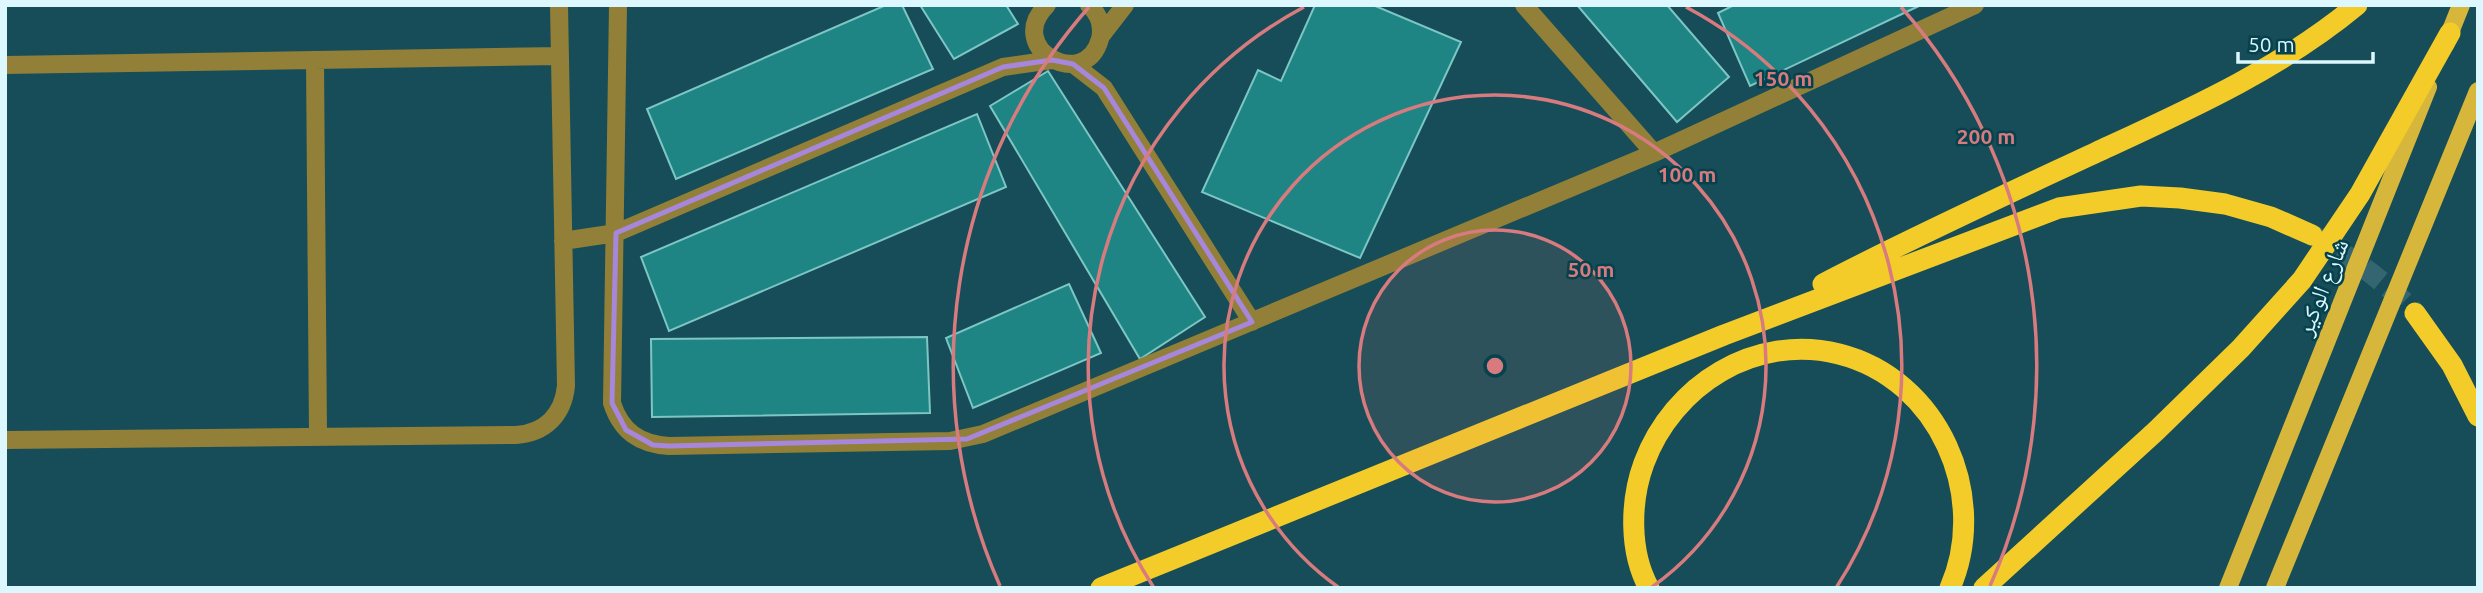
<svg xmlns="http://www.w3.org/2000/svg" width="2483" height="593" font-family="Ubuntu,'Noto Naskh Arabic',sans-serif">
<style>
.building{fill:#1e8584;stroke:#7dc6c4;stroke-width:2}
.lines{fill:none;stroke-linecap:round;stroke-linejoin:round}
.highway-tunnel{stroke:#346671;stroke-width:21;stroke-dasharray:21 10;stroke-linecap:butt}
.minor{stroke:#927f38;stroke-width:18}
.major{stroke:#d7b73b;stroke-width:18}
.highway{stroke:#f4cc2a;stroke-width:21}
.marked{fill:none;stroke:#a787db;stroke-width:5;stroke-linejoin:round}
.ring{fill:none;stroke:#d87b7e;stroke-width:3.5}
.labels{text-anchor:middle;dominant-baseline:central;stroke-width:5;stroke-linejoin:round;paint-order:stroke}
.street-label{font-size:24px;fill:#dcf7fe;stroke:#06424d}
.centre{fill:#d87b7e;stroke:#06424d;stroke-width:3.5}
.ring-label{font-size:21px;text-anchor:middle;font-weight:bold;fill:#d87b7e;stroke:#06424d;stroke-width:5;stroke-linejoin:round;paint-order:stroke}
</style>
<rect width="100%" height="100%" fill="#164d58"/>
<path class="building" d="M886 5H902L933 69 676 179 647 109Z
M920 5H1006L1018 24 954 59Z
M1315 5H1373L1461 42 1360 258 1202 192 1258 70 1281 81Z
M1577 5H1667L1729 77 1677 122Z
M1734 5H1921L1750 86 1718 13Z
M1048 71 1205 317 1140 359 990 106Z
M977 114 1006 187 669 331 641 257Z
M1069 284 1101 353 973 408 946 338Z
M927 337 930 413 652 417 651 339Z"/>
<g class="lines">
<path class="highway-tunnel" d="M2312 235C2351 257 2384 280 2415 313"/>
<path class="minor" d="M618 5 612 403C621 431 639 444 669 446L950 441 983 434 1654 153 1975 5
M1047 5C1003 48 1085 93 1100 39 1103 26 1099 14 1089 5
M1524 5 1654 153
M1101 36 1125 5
M315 61 318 436
M1073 64 1104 88 1252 322
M5 65 559 56
M563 241 616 233 1003 67 1052 60
M5 440 516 435C545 433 563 415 566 386L559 5"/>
<path class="major" d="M2445 45 2461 5
M2228 588 2428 87
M2275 588 2478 91"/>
<path class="highway" d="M1823 284C1913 237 2005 195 2097 152 2188 110 2280 69 2357 5
M2415 313 2452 365 2478 416
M1101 588 1724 335 2059 208 2141 196 2180 198 2225 204 2271 217 2312 235
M1649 588C1629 552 1630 501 1644 463 1673 385 1755 333 1839 354 1939 379 1990 496 1950 588
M1984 588 2156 431 2241 348 2302 280 2360 194 2450 33"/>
</g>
<path class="marked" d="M1052 60 1073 64 1104 88 1252 322 967 439 669 446 653 445 626 430 612 403 616 233 1003 67Z"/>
<circle cx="1495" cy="366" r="136" fill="#d87b7e" fill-opacity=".12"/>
<g class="ring">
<circle cx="1495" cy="366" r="136"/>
<path d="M1338 587A271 271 0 1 1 1652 587"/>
<path d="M1154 588A407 407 0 0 1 1304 7M1686 7A407 407 0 0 1 1836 588"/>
<path d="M1000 586A542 542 0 0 1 1089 7M1901 7A542 542 0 0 1 1990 586"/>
</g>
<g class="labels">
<g class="street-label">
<text transform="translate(2322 287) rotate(-68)">شارع الوكير</text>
</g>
</g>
<circle cx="1495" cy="366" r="10" class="centre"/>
<g class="ring-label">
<text x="1783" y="86">150 m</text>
<text x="1986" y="144">200 m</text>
<text x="1687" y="182">100 m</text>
<text x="1591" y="277">50 m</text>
</g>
<rect width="2483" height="593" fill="none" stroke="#dcf7fe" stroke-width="14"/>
<path d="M2238 52v10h135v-10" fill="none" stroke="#dcf7fe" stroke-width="3.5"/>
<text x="2248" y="52" font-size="21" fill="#dcf7fe" stroke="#06424d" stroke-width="5" paint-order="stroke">50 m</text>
</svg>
